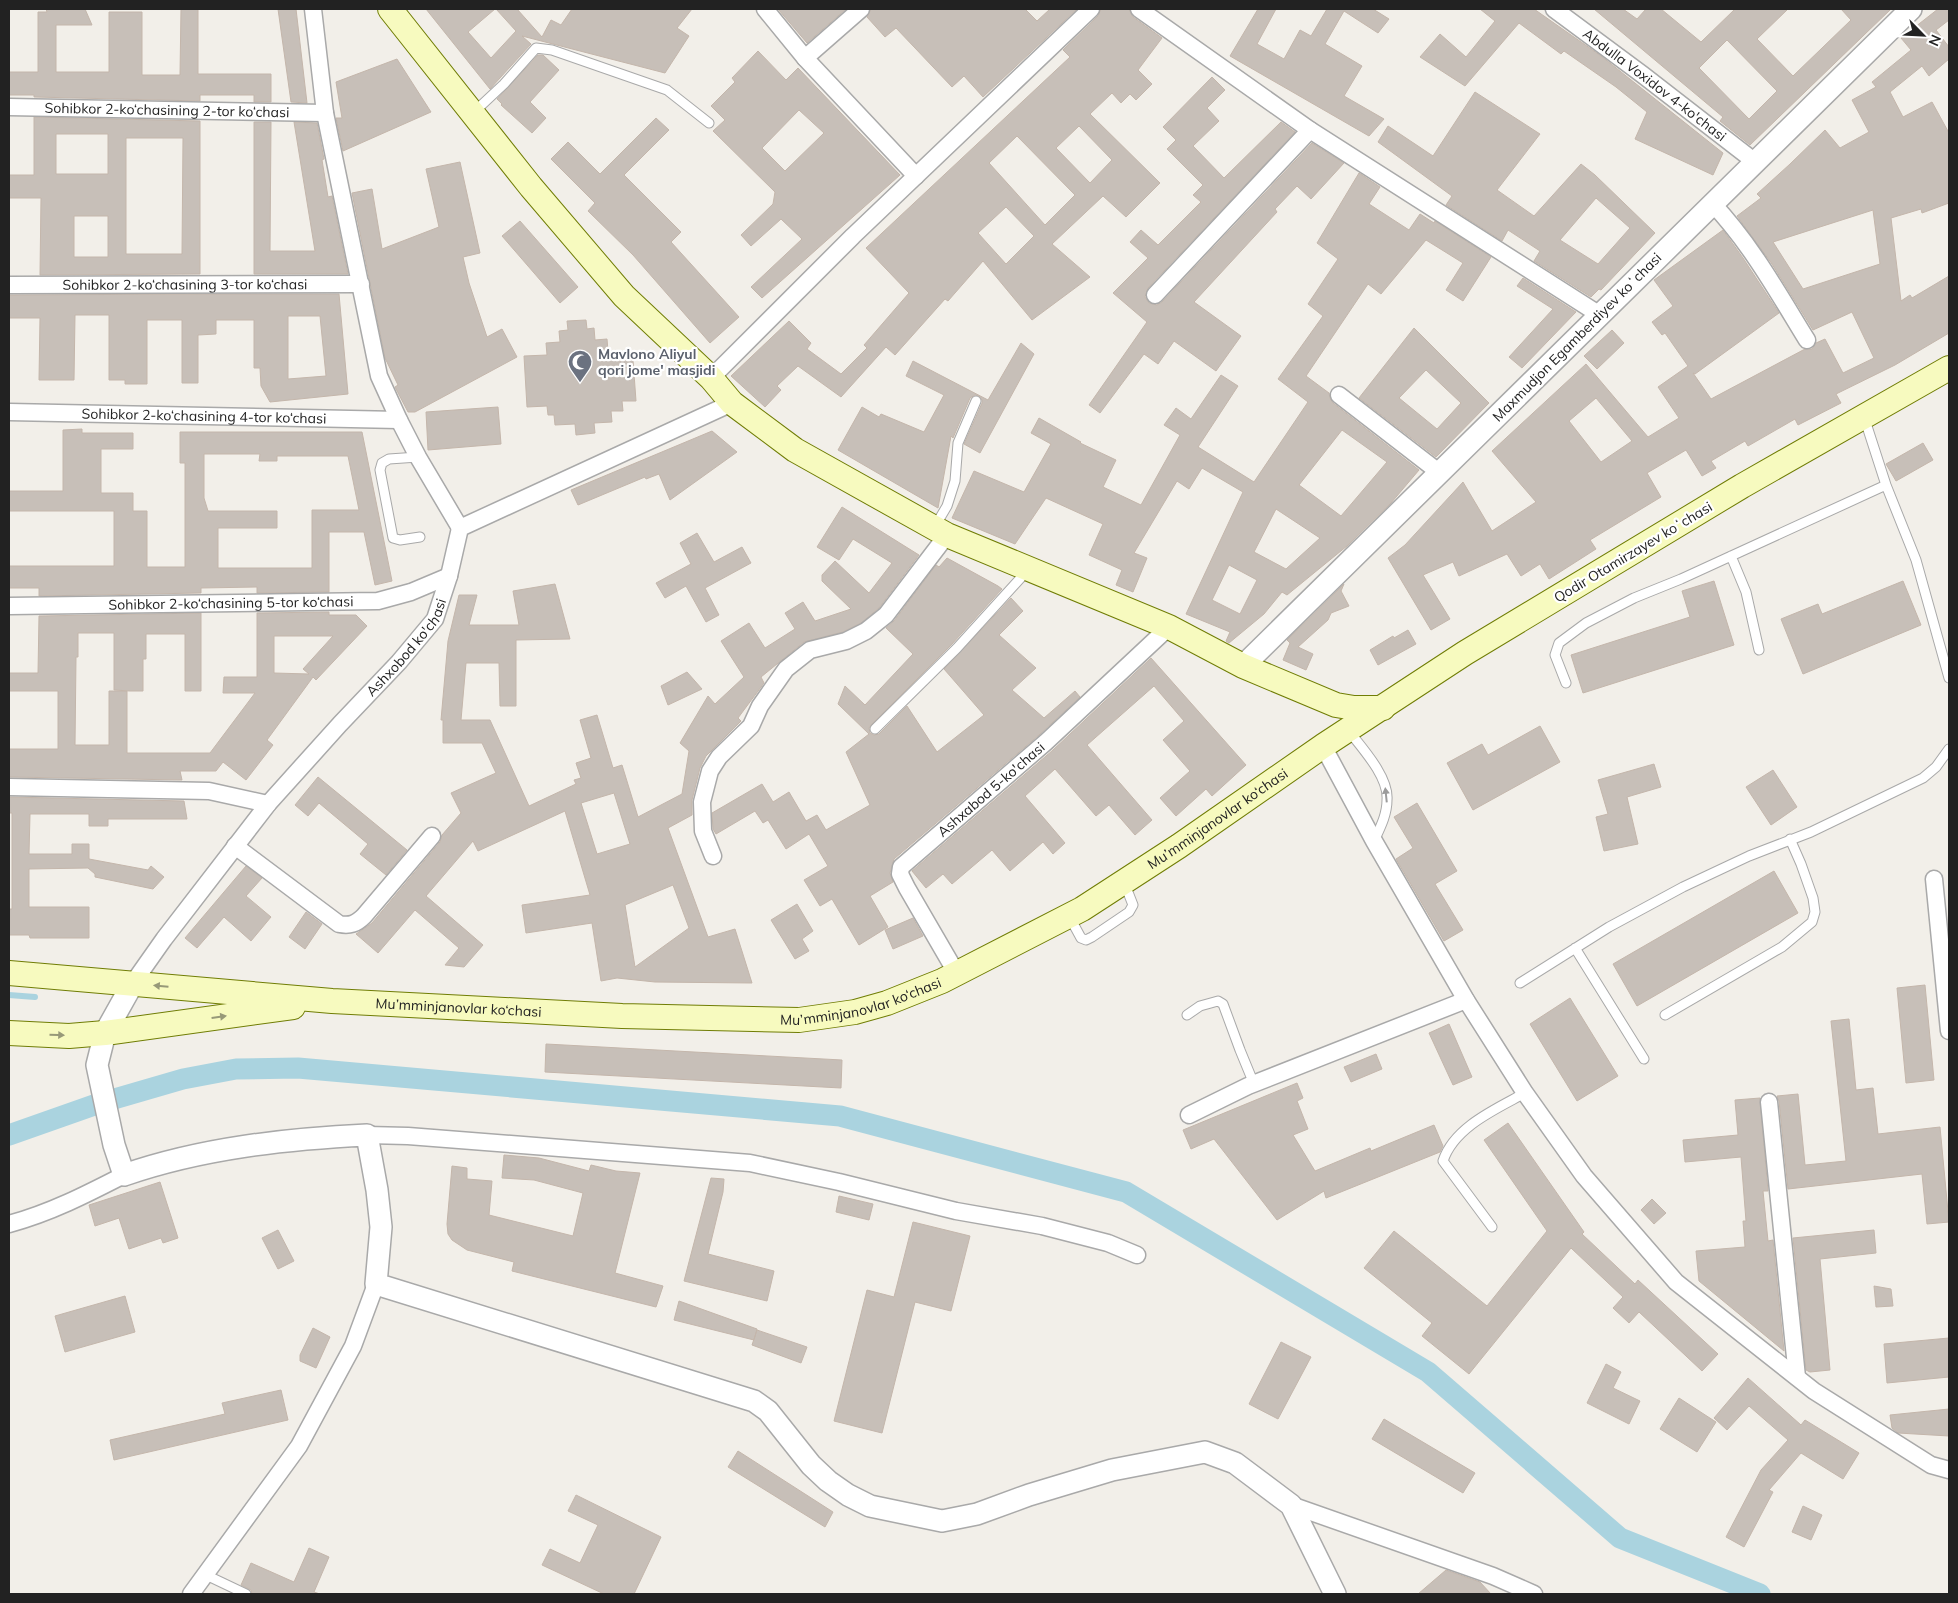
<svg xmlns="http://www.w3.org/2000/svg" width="1958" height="1603" font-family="Mulish,sans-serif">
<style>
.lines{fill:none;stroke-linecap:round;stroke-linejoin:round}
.stream{stroke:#aad3df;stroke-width:6}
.canal{stroke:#aad3df;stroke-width:21}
.building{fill:#c7bfb8;stroke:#c4b6ab;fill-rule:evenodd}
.service-casing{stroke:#a9a9a9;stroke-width:11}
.minor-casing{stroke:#a9a9a9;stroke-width:19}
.tertiary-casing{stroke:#a9a9a9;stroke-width:24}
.secondary-casing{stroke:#707d05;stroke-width:26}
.service{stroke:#fff;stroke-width:9}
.minor{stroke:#fff;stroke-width:16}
.tertiary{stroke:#fff;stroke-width:21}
.secondary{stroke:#f7fabf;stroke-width:24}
.oneway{fill:#9c9c9c}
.oneway2{fill:#979978}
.labels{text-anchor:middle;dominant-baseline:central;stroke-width:4.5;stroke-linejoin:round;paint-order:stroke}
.street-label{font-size:14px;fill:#222;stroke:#fff}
.worship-label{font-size:14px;font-weight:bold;fill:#5b616d;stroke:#fff;text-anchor:start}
</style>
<rect width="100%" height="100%" fill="#f2efe9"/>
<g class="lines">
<path class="stream" d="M9 995 35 997"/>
<path class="canal" d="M9 1135 97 1104 183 1079 236 1069 298 1068 840 1116 1126 1192 1428 1372 1620 1538 1760 1594"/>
</g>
<path class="building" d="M46 9H85L92 25H56V72H109V12H142V75H180L181 9H198V74H271V102H254V95H200V101L34 97V95H9V72H38V12H47Z
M278 9H296L307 103 291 102Z
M426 9H495L468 32 491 58 516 31 496 9H517L542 37 551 20 561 25 572 9H692L677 28 689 36 665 73 522 36 531 44 490 89Z
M778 9H846L807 43Z
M871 9H1025L1037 21 1050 9H1077L983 97 964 76 952 87 896 28 885 37 867 17Z
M1101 9H1129L1133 17 1162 38 1138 70 1152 84 1136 100 1130 94 1121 103 1112 93 1090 114 1160 183 1126 217 1103 196 1052 244 1090 277 1032 320 983 261 948 301 945 299 895 355 886 347 841 397 798 366 777 386 781 390 765 407 731 376 789 321 811 343 807 349 841 374 867 348 864 345 909 293 866 248 1070 57 1063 50 1098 16ZM1079 126 1112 160 1090 183 1056 148ZM1017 136 1075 195 1045 225 989 163ZM1006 207 1034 236 1006 264 978 233Z
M1258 9H1276L1257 44 1284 59 1300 30 1311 36 1327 9H1373L1389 19 1378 33 1344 11 1325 44 1362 66 1344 96 1384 119 1369 136 1230 56Z
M1480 9H1534L1601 56 1723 153 1713 175 1635 139 1647 112 1616 87 1564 51 1561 54 1519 23 1465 86 1420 57 1440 34 1466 57 1495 21Z
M1594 9H1623L1637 19 1646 9H1661L1701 42 1735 9H1788L1757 39 1793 76 1851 20 1841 9H1891L1750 145 1720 121 1723 117ZM1727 40 1777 91 1749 119 1699 68Z
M1938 9H1949V20L1936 30 1949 47V59L1929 76 1922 66 1890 92 1903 117 1932 102 1949 133V203L1922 213 1921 209 1891 218 1901 301 1910 295 1912 298 1949 276V333L1895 365 1836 394 1841 403 1798 425 1795 419 1748 446 1745 441 1711 461 1716 468 1702 476 1686 450 1647 473 1661 497 1590 540 1596 549 1549 579 1540 564 1521 576 1507 554 1459 576 1453 562 1423 575 1450 619 1431 630 1388 558 1405 545 1463 482 1492 531 1536 502 1492 451 1586 364 1648 437 1679 418 1658 387 1688 366 1665 333 1662 335 1652 322 1673 306 1654 280 1723 230 1743 258 1779 313 1695 374 1693 373 1711 399 1805 349H1812L1816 343 1825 339 1843 373 1874 358 1852 312 1813 330 1772 264 1737 216 1761 198 1757 194 1790 164 1825 130 1840 148 1869 132 1852 100 1876 87 1872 82 1911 50 1901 38ZM1873 210 1880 264 1803 289 1773 242ZM1596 398 1632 441 1601 462 1569 421Z
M758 51 786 80 798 68 900 175 762 298 751 287 802 239 781 219 751 246 741 235 773 204 775 192 713 131 725 120 711 106 735 82 732 78ZM799 110 824 133 785 171 762 148Z
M538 55H543L559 70 530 102 546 118 532 133 501 105 502 104 497 99Z
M397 59 431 112 343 151 336 118H342L336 82Z
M1212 77 1225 90 1207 108 1219 121 1193 146 1224 178 1281 122 1295 132 1148 288 1145 297 1149 303 1157 305 1162 302 1312 143 1344 163 1311 199 1297 186 1275 209 1277 212 1194 302 1241 336 1216 371 1174 341 1158 364 1144 354 1100 413 1089 405 1147 322 1113 293 1148 258 1130 242 1141 230 1158 245 1201 202 1193 195 1203 185 1167 149 1176 140 1163 127Z
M1475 92 1540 134 1497 190 1534 216 1581 164 1595 175 1655 233 1601 290 1599 289 1591 297 1534 261 1540 251 1508 230 1502 241 1446 205 1452 196 1378 142 1388 126 1433 156ZM1596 198 1630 228 1598 264 1560 240Z
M34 117 200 121V274L40 275 41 198H9V175H34ZM56 134H108V174H56ZM126 138H183L182 254H126ZM74 216H108V257H74Z
M656 118 669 130 624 175 681 232 671 242 739 317 710 343 633 255 588 211 595 203 551 159 568 142 600 174Z
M254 122H271L270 251H315L294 122 317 123 324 159 322 160 328 197 332 196 348 274H254Z
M460 162 480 253 463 257 469 283 487 337 502 329 517 357 415 412H408L395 387 398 385 385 358 352 193 372 189 382 249 439 227 426 169Z
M1359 173 1380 187 1369 204 1409 230 1420 214 1434 223 1435 221 1491 257 1463 301 1446 290 1463 263 1426 240 1381 294 1368 284 1306 376 1329 393 1330 398 1333 403 1419 470 1391 503 1347 546 1287 595 1282 592 1264 614 1229 643 1226 641 1230 632 1186 614 1243 492 1202 468 1189 489 1177 481 1134 553 1147 558 1133 592 1116 585 1122 570 1089 555 1103 524 1046 498 1015 544 952 518 974 471 1024 492 1051 444 1031 433 1039 418 1081 442 1080 443 1116 460 1103 487 1141 505 1180 435 1164 425 1176 408 1191 419 1221 375 1238 386 1198 447 1254 482 1308 402 1278 379 1323 316 1308 304 1338 259 1317 243ZM1342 430 1387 462 1341 516 1299 485ZM1276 509 1320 538 1286 569 1254 552ZM1229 565 1257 580 1240 614 1212 600Z
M520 221 578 287 560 303 502 236Z
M1523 278 1576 312 1522 368 1509 357 1553 309 1517 286Z
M200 294H339L348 394 270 402 261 386 260 368H254V320H216V334L198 335V383H182V320H147V384H125V380H109V315H75L74 380H39L40 318H9V295ZM288 316H320L326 376 288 379Z
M586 320 587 329 594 328 595 340 607 339 608 351H620V361L633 360 636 401H622L623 411H611L612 422 594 423 595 433 576 435 575 424 555 425 554 415H548L547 406 527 407 524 356 547 355 546 343 560 342 559 331 568 330 567 321Z
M1414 328 1489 403 1436 457 1359 398ZM1426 370 1461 403 1437 429 1399 398Z
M1612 330 1624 343 1597 369 1584 356Z
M1021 343 1034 354 980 453 964 444 982 403V400L979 396 975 395 970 398 953 438 951 436 938 508 838 450 862 407 879 417 881 414 924 432 944 395 906 376 913 361 988 400Z
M498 407 501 444 428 450 426 412Z
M82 429V433H133V449H101V493H133V511H147V567H185V463H180V432H362L392 581 375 585 364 532H329V592L257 593V587L201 588V593L39 596V588H9V566H114V511H9V491H63V430ZM204 454H260L259 461H277V456H348L359 510H312V568H218V528H277V511H208L204 498Z
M712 431 737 452 670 500 659 474 646 479 645 477 578 505 571 490Z
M1923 443 1933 460 1896 481 1886 464Z
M842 507 919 555 879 608 861 623 843 632 804 642 761 677 764 683 738 718 741 721 706 756 700 768 692 800V815L668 828 708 937 735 929 752 983 655 982 617 978 601 981 592 923 526 933 522 905 590 895 565 811 478 851 473 841 426 896 483 945 464 967 445 965 459 948 415 910 378 953 356 934 372 923 440 842 442 835 461 813 451 793 496 773 482 743H443V720H441L448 641 459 595H477L469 625H519L513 591 555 584 570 639 516 640V706H500L499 663H466L461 720H490L529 806 576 784 574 780 581 778 576 763 591 758 580 720 597 715 613 768 622 765 638 817 682 794 689 751 680 743 708 696 715 704 744 677 721 641 749 623 765 648 795 629 785 613 803 602 815 621 851 609 822 581V575L835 561 869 593 892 563 853 539 839 560 817 547ZM614 793 630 844 597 854 581 803ZM673 885 689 928 635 967 625 905Z
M697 533 714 562 742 547 751 563 705 588 719 615 706 622 686 586 665 598 656 583 691 564 680 543Z
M947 558 998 586 1002 589 952 644 871 725 869 728 870 733 874 735 879 734 907 706 937 752 984 715 944 669 1011 598 1023 611 999 635 1036 668 1012 690 1044 718 1075 691 1080 697 1039 735 894 859 890 873 893 882 870 896 888 927 859 945 832 899 820 906 804 880 828 866 809 834 786 849 768 820 763 823 755 811 716 834 713 829 712 813 762 784 773 802 789 792 806 821 817 815 826 830 870 805 846 752 869 734 838 704 845 686 865 705 913 654 886 628 894 621 936 565 939 567Z
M1714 581 1734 645 1583 693 1571 655 1690 617 1682 591Z
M1903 581 1921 625 1803 674 1781 619 1818 604 1822 614Z
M1344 584 1341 591 1349 606 1331 613 1328 620 1298 647 1313 654 1306 670 1283 660 1290 643 1287 640Z
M329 612V615H356L367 626 316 680 313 677 267 740 273 745 246 780 223 762 216 771H180L182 780 9 777V749H58V691H9V673H38L39 616 201 613V691H185V634H146V659H143V691H130L114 690V633H78V657H76L75 745H109V691H127V753H210L255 693H223L224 677H257V613ZM274 636H333L303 669 309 674 274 673Z
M1408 630 1416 644 1378 665 1370 650 1393 636 1394 638Z
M1151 658 1246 765 1212 796 1206 789 1176 816 1160 798 1190 771 1163 740 1184 721 1154 686 1087 745 1152 820 1135 835 1109 805 1096 816 1055 769 1025 796 1065 843 1053 854 1043 842 1010 871 992 850 952 884 943 874 926 888 912 871 1053 750Z
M687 672 702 689 668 705 661 686Z
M1540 726 1560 762 1473 810 1447 763 1482 744 1488 755Z
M1654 764 1661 787 1627 797 1638 844 1604 851 1596 817 1608 814 1598 780Z
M1773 770 1797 807 1771 825 1746 787Z
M318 777 407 850 386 875 360 854 368 844 319 803 308 816 295 805Z
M9 797 184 801 187 819H108V826H89V814H30L29 854H72V844H89V859L148 870 151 866 164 877 153 889 95 877V874L88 868 29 869V907H89V938H30L29 935H9V909H12V813H9Z
M1417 803 1457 871 1435 884 1463 930 1444 941 1396 859 1413 848 1394 817Z
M246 866 262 878 246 896 271 917 251 941 224 917 197 948 185 938Z
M1774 871 1798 913 1637 1006 1613 964Z
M797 904 813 931 802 939 809 951 795 959 771 920Z
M306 912 322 924 305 949 289 937Z
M913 918 923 936 893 949 885 930Z
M1925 985 1934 1080 1906 1083 1897 988Z
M1570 998 1618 1076 1577 1101 1530 1024Z
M1849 1019 1856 1090 1873 1088 1878 1134 1940 1127 1949 1222 1927 1224 1922 1174 1788 1189 1779 1101 1777 1096 1798 1094 1805 1165 1846 1161 1831 1021Z
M1449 1024 1472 1077 1453 1085 1429 1033Z
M546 1044 842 1060 841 1088 545 1072Z
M1376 1054 1382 1069 1351 1082 1344 1067Z
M1297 1083 1303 1098 1297 1101 1308 1129 1293 1135 1315 1171 1370 1148 1371 1151 1434 1125 1443 1146 1440 1152 1326 1198 1324 1191 1277 1220 1214 1139 1191 1149 1183 1130Z
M1760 1098 1768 1191H1763L1768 1241 1773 1240 1784 1351 1699 1281 1696 1251 1745 1247 1743 1221H1746L1741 1157 1685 1162 1683 1140 1738 1135 1735 1100Z
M1508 1123 1584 1232 1582 1234 1635 1284 1638 1280 1718 1354 1702 1371 1639 1312 1629 1323 1613 1308 1623 1297 1571 1248 1469 1374 1422 1336 1432 1323 1364 1268 1394 1231 1487 1306 1547 1231 1484 1140Z
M504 1155 539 1158 589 1171 591 1165 616 1171 640 1173 615 1273 663 1286 656 1307 512 1271 514 1262 467 1250 452 1240 448 1234 447 1224 452 1166 467 1168V1179L492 1181 489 1215 573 1236 583 1193 534 1180 502 1178Z
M711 1178 724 1179 723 1192 708 1254 774 1271 767 1301 684 1281Z
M160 1182 178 1238 163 1243 161 1238 129 1249 119 1218 95 1226 89 1205Z
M839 1196 873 1204 869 1220 836 1212Z
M1652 1199 1666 1213 1654 1224 1641 1210Z
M913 1222 970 1236 951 1311 915 1302 882 1433 834 1421 867 1290 894 1297Z
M278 1230 294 1261 278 1269 262 1238Z
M1874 1230 1876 1253 1820 1259 1830 1370 1810 1372 1806 1370 1793 1238Z
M1874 1286 1891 1289 1893 1306 1876 1307Z
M125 1296 135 1332 65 1352 55 1316Z
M679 1301 757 1329 754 1340 674 1320Z
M313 1328 330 1337 316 1368 300 1361V1355Z
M757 1330 807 1347 801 1363 752 1345Z
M1949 1338V1377L1887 1383 1884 1344Z
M1281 1342 1311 1357 1278 1419 1249 1404Z
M1606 1364 1621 1372 1613 1388 1640 1401 1629 1424 1587 1403Z
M1748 1378 1801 1425 1805 1420 1859 1453 1843 1479 1801 1453 1769 1490 1773 1492 1744 1547 1726 1537 1761 1470 1788 1440 1749 1406 1727 1430 1714 1418Z
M281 1390 288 1420 114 1460 110 1440 225 1414 222 1403Z
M1679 1398 1716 1422 1697 1452 1660 1429Z
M1949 1409V1436L1898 1433 1892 1428 1890 1415Z
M1384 1419 1475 1473 1463 1493 1372 1439Z
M738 1451 833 1512 825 1527 728 1467Z
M576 1495 661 1537 634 1594H604L542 1565 550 1549 580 1563 598 1525 568 1511Z
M1803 1506 1822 1515 1811 1540 1792 1532Z
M309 1548 329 1557 314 1592 320 1594H252L251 1590 241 1585 251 1563 294 1582Z
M1446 1570 1480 1582 1491 1594H1418Z"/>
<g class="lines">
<defs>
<path id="service" d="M473 113 504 84 536 48 552 50 667 90 709 123
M1864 417 1886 485 1916 560 1949 678
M418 457 389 459 382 463 380 470 393 538 400 540 420 537
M934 528 947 506 955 481 958 443 976 401
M1731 556 1746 592 1759 650
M1566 683 1555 655 1559 643 1586 623 1634 598 1681 579 1886 485
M875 729 957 648 1027 571
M1348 730C1362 748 1389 777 1387 800 1387 815 1380 828 1374 841
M1069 916 1081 938 1086 940 1092 937 1129 912 1133 905 1124 882
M1575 948 1644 1059
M1520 983 1609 927 1683 887 1749 856 1811 832 1923 778 1936 767 1949 749
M1187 1015 1200 1006 1218 1001 1223 1004 1240 1050 1254 1084
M1665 1015 1782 947 1812 922 1815 912 1813 898 1801 864 1790 839
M1492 1227 1443 1161C1454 1127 1496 1109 1525 1093
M206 1575 246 1594"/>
<g id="minor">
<path d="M313 9 325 113 379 376 399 420 418 457 460 528"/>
<path d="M765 9 805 58 916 176"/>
<path d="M1139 9 1310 130 1600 315"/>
<path id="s1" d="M1554 9 1643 75 1754 161"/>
<path d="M805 58 861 9"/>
<path id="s2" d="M9 107 325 113"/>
<path d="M1712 203C1751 244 1778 293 1807 340"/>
<path id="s3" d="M9 285 361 284"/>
<path d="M1155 295 1310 130"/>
<path d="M711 378 853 236 1091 9"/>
<path d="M1339 395 1440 473"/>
<path id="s4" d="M9 412 399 420"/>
<path id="s5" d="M9 606 378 601 411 592 449 576"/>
<path d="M1323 746 1374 841 1466 1000 1525 1093 1584 1176 1676 1282 1814 1391 1931 1465 1949 1470"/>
<path d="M9 787 209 791 268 804"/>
<path d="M235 846 339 924C350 926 356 924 364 916L432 836"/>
<path d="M713 856 703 831 702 802 710 771 719 757 751 726 760 706 786 669 810 650 846 641 866 631 886 615 947 535"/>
<path d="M1934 879 1949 1031"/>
<path id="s6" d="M957 974 907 888 900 874 901 867 1046 742 1169 627"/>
<path id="s7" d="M133 983 164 939 268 804 340 724 399 662 435 619 449 576 460 528 732 403"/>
<path d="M1769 1102 1797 1377"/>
<path d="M1189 1115 1248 1086 1466 1000"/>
<path d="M367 1135 408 1136 750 1163 839 1182 956 1211 1042 1226 1108 1243 1137 1255"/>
<path d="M9 1224C50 1213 87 1194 124 1175"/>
<path d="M1291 1505 1493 1576 1534 1594"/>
<path d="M191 1594 299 1446 353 1346 376 1284"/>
</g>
<path id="tertiary" d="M1243 666 1911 9
M133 983 105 1033 97 1065 114 1145 124 1175C202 1148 286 1139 367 1135L377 1190 381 1227 376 1284 754 1401 768 1411 811 1465 828 1481 848 1495 870 1506 942 1521 977 1514 1029 1495 1112 1470 1205 1452 1235 1463 1291 1505 1335 1594"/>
<g id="secondary">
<path d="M390 9 531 187 624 296 711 378 732 403 795 450 947 535 1169 627 1243 666 1336 705 1354 708H1383"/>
<path id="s8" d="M9 973 332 1001 622 1016 799 1020 855 1012 887 1003 942 981 1082 909 1179 846 1323 746 1465 653 1742 486 1949 368"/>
<path d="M9 1033 69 1036 105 1033 293 1007"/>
</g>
</defs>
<use href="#service" class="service-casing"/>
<use href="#minor" class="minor-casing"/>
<use href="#tertiary" class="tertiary-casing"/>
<use href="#secondary" class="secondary-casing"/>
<use href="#service" class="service"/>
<use href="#minor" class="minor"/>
<use href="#tertiary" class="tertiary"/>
<use href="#secondary" class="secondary"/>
</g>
<defs><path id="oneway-solid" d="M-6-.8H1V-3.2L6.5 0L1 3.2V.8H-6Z" transform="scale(1.25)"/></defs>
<use class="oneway" href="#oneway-solid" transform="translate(1386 795) rotate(-96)"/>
<g class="oneway2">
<use href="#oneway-solid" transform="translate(161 986) rotate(-175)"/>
<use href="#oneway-solid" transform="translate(219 1017) rotate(-8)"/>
<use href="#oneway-solid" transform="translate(57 1035) rotate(2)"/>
</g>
<defs>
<symbol id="mosque-pin" viewBox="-11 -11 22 30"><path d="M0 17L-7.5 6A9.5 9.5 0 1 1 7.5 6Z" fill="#6b7280" stroke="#fff"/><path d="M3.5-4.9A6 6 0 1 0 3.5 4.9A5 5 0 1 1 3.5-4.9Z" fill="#fff"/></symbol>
</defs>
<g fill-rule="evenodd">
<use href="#mosque-pin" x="566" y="348" width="28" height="38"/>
</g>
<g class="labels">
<g class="street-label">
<text stroke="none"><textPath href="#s1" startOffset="126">Abdulla Voxidov 4-ko'chasi</textPath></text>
<text stroke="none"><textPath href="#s2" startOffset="158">Sohibkor 2-ko‘chasining 2-tor ko‘chasi</textPath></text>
<text stroke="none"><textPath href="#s3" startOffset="176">Sohibkor 2-ko‘chasining 3-tor ko‘chasi</textPath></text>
<text transform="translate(1577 337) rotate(-45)">Maxmudjon Egamberdiyev koʻchasi</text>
<text stroke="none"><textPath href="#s4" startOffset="195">Sohibkor 2-ko‘chasining 4-tor ko‘chasi</textPath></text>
<text transform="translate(1633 552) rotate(-31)">Qodir Otamirzayev koʻchasi</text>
<text stroke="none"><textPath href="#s5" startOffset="222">Sohibkor 2-ko‘chasining 5-tor ko‘chasi</textPath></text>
<text stroke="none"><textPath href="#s7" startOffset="434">Ashxobod ko'chasi</textPath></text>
<text stroke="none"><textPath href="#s6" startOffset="241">Ashxabod 5-ko'chasi</textPath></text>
<text stroke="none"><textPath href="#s8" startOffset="1261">Mu’mminjanovlar ko‘chasi</textPath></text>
<text stroke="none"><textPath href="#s8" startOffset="856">Mu’mminjanovlar ko‘chasi</textPath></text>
<text stroke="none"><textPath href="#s8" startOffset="451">Mu’mminjanovlar ko‘chasi</textPath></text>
</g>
<g class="worship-label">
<text x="598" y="354">Mavlono Aliyul<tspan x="598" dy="16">qori jome' masjidi</tspan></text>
</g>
</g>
<rect width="1958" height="1603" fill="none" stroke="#222222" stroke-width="20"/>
<g transform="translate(1923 35) rotate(114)" stroke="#ffffff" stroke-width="4" paint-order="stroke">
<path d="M0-4L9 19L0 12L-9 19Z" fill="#222222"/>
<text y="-8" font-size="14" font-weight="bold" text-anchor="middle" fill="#222222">N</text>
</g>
</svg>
